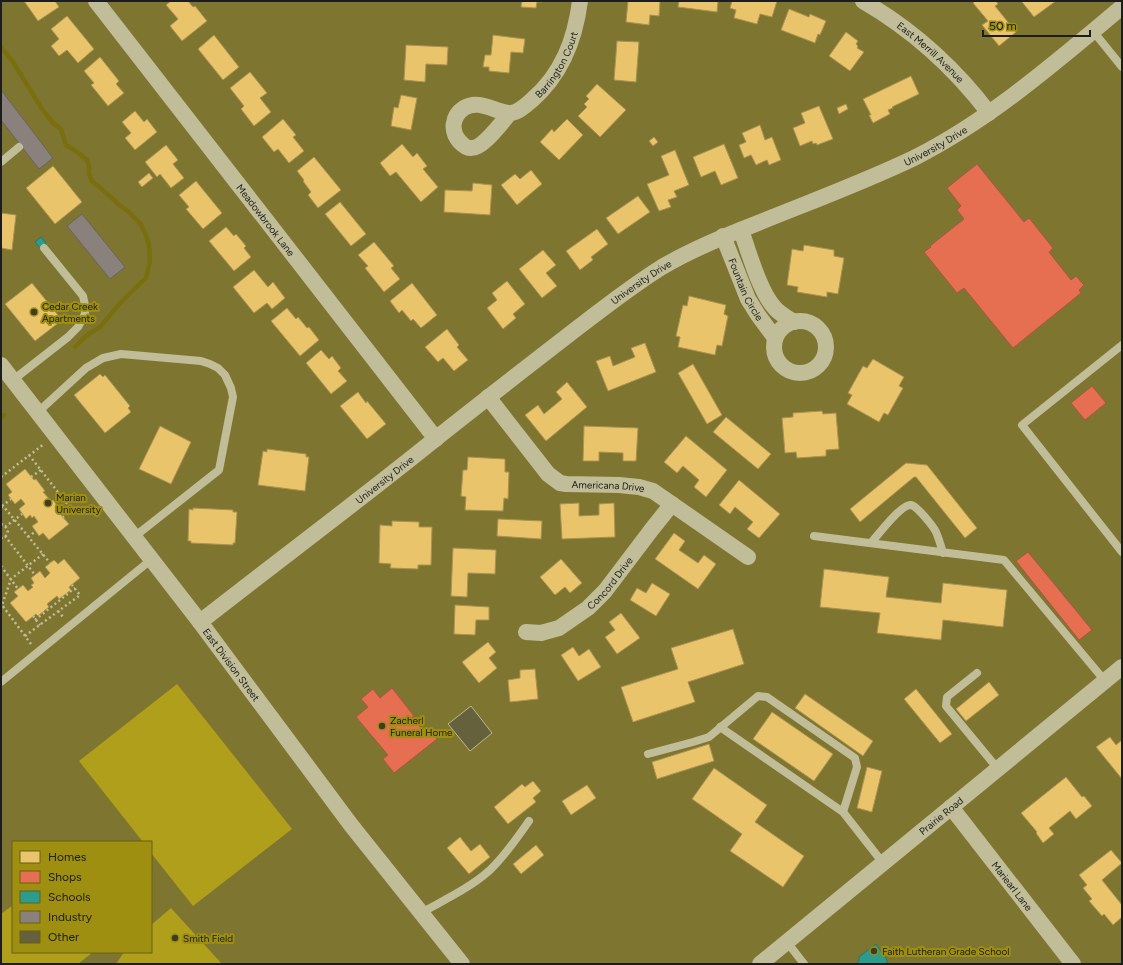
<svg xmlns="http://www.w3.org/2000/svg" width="1123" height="965" font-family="Figtree,sans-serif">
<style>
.green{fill:#b09f1b}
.homes{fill:#e9c46a;stroke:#ac9253}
.shops{fill:#e76f51;stroke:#aa5641}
.schools{fill:#2a9d8f;stroke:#26776d}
.industry{fill:#8a817c;stroke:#696360}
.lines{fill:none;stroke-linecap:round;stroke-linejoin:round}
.stream{stroke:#79700d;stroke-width:4.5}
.building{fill:#65613d;stroke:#bcb790}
.path{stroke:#c1bd98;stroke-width:2.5;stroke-dasharray:2 3;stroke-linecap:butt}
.service{stroke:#c1bd98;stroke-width:8}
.minor{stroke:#c1bd98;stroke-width:16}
.poi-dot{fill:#3f3c24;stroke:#9e8f10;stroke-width:1.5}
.labels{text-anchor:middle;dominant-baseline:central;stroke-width:4;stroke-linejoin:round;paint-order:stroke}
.street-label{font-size:10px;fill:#1d1d1d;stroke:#9e8f10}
.poi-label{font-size:10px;fill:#1d1d1d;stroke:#9e8f10;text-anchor:start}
</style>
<rect width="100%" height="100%" fill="#7e7630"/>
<path class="green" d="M177 684 292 829 193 906 151 853V842H143L79 761Z
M13 905V952H93L78 964H1V914Z
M171 908 222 964H116L124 952H151V925Z"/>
<path class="homes" d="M24 1H55L59 7 38 21Z
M171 1H188L193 7 195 6 207 21 182 41 170 26 178 19 166 5Z
M522 1H542V2H537L536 8 521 7Z
M628 1H660L659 16 650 15 649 25 626 22Z
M679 1H718L717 12 678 7Z
M732 1H777L772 17 760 14 757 24 734 18 736 10 730 8Z
M975 1H996L998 4 995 6 1016 32 999 46 982 25 988 21 973 3Z
M1024 1H1056L1034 17 1022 2Z
M789 9 809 17 810 14 826 21 820 35 818 34 815 43 781 30Z
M67 16 94 49 78 63 67 50 59 56 51 46 59 39 51 29Z
M846 32 858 41 856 44 858 46 857 48 864 52 850 71 829 56Z
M214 35 239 67 223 80 198 49Z
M493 35 525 39 523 53 511 52 509 73 489 71V67H483L485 55H491Z
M617 41 639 42 636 82 614 80Z
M406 45 448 47 447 65 426 64 425 82 404 80Z
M100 57 119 81 116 84 124 93 108 106 91 85 94 83 84 71Z
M250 72 267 93 260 98 271 112 254 126 241 109 244 106 230 88Z
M911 76 919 94 892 107 893 108 888 110 890 114 873 123 869 115H871L863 99Z
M597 84 626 110 600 137 578 116 587 107 584 104 589 99 586 96Z
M401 95 417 98 411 130 391 126 394 107 398 108Z
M846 104 848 109 839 114 837 108Z
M819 106 833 139 817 145 816 143 813 144 812 141 800 146 793 128 805 123 801 113Z
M135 111 144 122 147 119 157 132 135 150 125 138 131 133 122 122Z
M283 119 296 135 293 137 304 151 289 163 278 149 274 152 262 137Z
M567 119 583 135 559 160 540 142 552 129 554 132Z
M760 125 765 140 772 137 781 160 769 165 767 160 756 165 751 155 744 158 739 145 746 142 742 133Z
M654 137 658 142 653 146 649 141Z
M402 144 413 157 417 153 427 166 423 169 438 187 421 202 396 172 390 176 380 163Z
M724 144 738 178 721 185 715 171 701 177 693 157Z
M166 145 178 160 173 164 184 178 171 188 160 174 157 177 145 162Z
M675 150 689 185 674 191 677 197 668 200 671 207 659 211 647 184 669 175 661 156Z
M314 157 341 190 318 208 308 195 311 192 303 181 304 180 297 171Z
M53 166 82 202 55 224 26 188Z
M531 170 542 184 517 205 501 185 515 174 520 179Z
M149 173 153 178 142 187 138 182Z
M196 181 222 213 203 229 186 209 189 207 179 195Z
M473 183 492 185 490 215 444 212 445 190 472 191Z
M638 196 650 212 618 234 606 218Z
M340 202 366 234 351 246 325 214Z
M1 213 16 215 12 250 1 248Z
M226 227 234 236 236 234 246 246 244 248 251 257 234 271 209 241Z
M597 229 608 244 591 257 593 260 580 270 566 251Z
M374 242 394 266 391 268 400 279 384 292 365 268 368 266 358 255Z
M804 245 834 250V256L844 258 838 294 827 292V297L797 292 798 287 787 285 792 249 803 251Z
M543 250 556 265 546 273 557 286 542 298 519 269Z
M254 270 268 287 273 282 285 298 272 309 267 303 254 313 233 287Z
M507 281 525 304 513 314 516 318 503 329 487 308 497 300 492 293Z
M32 283 62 320 35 341 5 304Z
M412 283 437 315 421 328 413 319 411 321 402 310 399 313 390 301Z
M689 296 726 305 724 314 728 316 722 346 717 345 715 355 678 347 680 337 676 336 683 305 687 306Z
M287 308 296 319 298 317 307 328 309 327 319 340 300 356 271 321Z
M447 329 459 345 457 347 468 360 454 371 443 358 438 362 425 347Z
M645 343 656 372 608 391 596 361 610 356 613 366 635 357 631 348Z
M321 350 329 359 332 356 341 368 338 371 347 381 331 394 306 363Z
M873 359 904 377 899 386 903 388 888 415 884 413 879 422 847 404 852 395 848 393 863 366 867 368Z
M693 364 722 415 707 424 678 373Z
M100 374 103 377 105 375 130 406 128 408 131 412 105 433 74 395Z
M567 382 587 407 546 441 525 415 538 405 544 414 562 399 556 392Z
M358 392 366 403 367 401 386 424 367 439 340 406Z
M822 411 823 414 836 413 839 449 826 450V456L797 458 796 452 785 453 782 418 793 417V413Z
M726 417 771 454 758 469 713 432Z
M160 426 191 442 171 484 139 469Z
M584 426 638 428 636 461H623V453L599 452V461H583Z
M686 436 727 470 706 497 694 487 699 480 683 466 677 473 664 462Z
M267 449 306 454V457H309L305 491 258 485 263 451 267 452Z
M468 457 505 459V472H509L508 499 504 498 503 511 465 510 466 497 461 496 463 470H467Z
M906 463 927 465 977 528 965 538 916 477H914L860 522 850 509Z
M25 469 34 480 36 479 45 491 43 492 51 501 53 500 62 512 60 514 69 524 49 540 43 533 39 536 32 526 38 522 34 516 32 518 30 515 26 519 19 509 25 504 21 499 15 504 8 495 12 492 6 484Z
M739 480 780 514 759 538 747 529 753 522 735 507 730 514 719 505Z
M579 503V516L599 515V504L614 503 615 537 562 539 560 504Z
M193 508 233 510V512H237L235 543H233V545L191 543V541H188L189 509 193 510Z
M498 519 542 521 541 539 497 536Z
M392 521 419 522V527H432L431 565H418V569L390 568 391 564 379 563 380 525 392 526Z
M674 533 685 541 679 550 698 563 704 555 716 564 698 589 655 559Z
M453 548 496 550 495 574 468 573 467 597 451 596Z
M64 559 80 578 69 587 71 590 59 599 57 596 47 604 49 607 38 616 36 614 26 622 10 603 18 596 14 592 23 585 28 591 33 587 31 585 34 583 31 578 40 571 45 578 50 573 45 567 54 560 58 564Z
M561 559 582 583 570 593 565 587 555 595 540 577Z
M824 569 889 577 886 597 941 603 943 583 1007 590 1003 627 943 620 941 640 877 633 880 613 820 607Z
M652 583 670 594 656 616 630 600 637 588 646 593Z
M455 605 489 607V620H476L475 635 454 634Z
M621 613 640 638 617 654 605 637 615 630 609 622Z
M733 629 744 664 688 682 695 702 633 722 621 687 678 669 671 648Z
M488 642 496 652 489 658 497 668 479 683 462 662Z
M573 647 579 656 589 649 601 667 578 681 561 655Z
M535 669 538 699 510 702 508 680 520 678V670Z
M989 682 999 695 966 721 956 709Z
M916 689 952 734 940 743 904 699Z
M805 694 873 741 863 756 795 708Z
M772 712 833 754 814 781 753 739Z
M1110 737 1116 745 1122 740V779L1096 747Z
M709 744 714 761 657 779 652 762Z
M867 767 882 771 872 812 857 808Z
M714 768 767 805 755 822 804 856 783 887 730 851 742 834 692 799Z
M1066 777 1082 797 1084 796 1092 806 1076 819 1070 811 1049 828 1054 834 1043 843 1036 833 1037 832 1021 813Z
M533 781 541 791 533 798 536 802 508 824 494 807 522 784 525 787Z
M587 785 596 798 571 815 562 801Z
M460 837 471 851 480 844 490 857 469 874 447 848Z
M536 845 544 855 521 874 513 864Z
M1111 850 1122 863 1102 880 1122 905V917L1113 925 1104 914 1102 916 1089 901 1092 899 1083 888 1087 885 1079 875Z"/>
<path class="shops" d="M977 164 1024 222 1029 218 1053 248 1049 252 1071 280 1076 276 1084 285 1079 290 1081 293 1013 348 964 288 957 293 924 252 931 247 930 246 964 219 957 210 961 206 947 188Z
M1092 386 1106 403 1085 420 1071 403Z
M1028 552 1092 630 1079 640 1016 561Z
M392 688 414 716 412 717 425 733 430 730 437 739 394 773 383 759 388 755 356 717 368 707 361 699 373 689 380 698Z"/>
<path class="schools" d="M41 237 46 243 40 248 35 242Z
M876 944 887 960V964H855L859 961V957Z"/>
<path class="industry" d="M1 90 53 158 39 169 1 120Z
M82 214 125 267 110 279 67 226Z"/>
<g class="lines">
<path class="stream" d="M1 47 13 62 42 109 53 123 61 129 66 145 77 152 87 160 89 166V174L92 181 112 198 118 204 129 212 140 223 145 233 149 245 150 261 146 278 121 302 100 327 87 335 75 347
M1 418 4 415"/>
</g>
<path class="building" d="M471 706 492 733 470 751 448 724Z"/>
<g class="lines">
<path class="path" d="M29 455 72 510 63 517
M1 477 44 444
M31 477 41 470
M2 506 11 499
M1 507H4L50 563
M1 524 4 525 8 530 7 535 3 538H1
M5 527 22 514
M5 536 35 575
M28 537 36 531
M1 566 18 589
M58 611 64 618
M33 616 40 625
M35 620 75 588
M25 636 80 595 72 585
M31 644 2 605 11 579 43 554"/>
<path class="service" d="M1093 31 1122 67
M1 162 19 147
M1122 345 1022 425 1122 552
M13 380 68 337 78 327 85 314V305L83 296 44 248
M38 412 86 368 103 358 121 354 201 361 210 364 218 368 225 375 231 388 233 397 219 470 134 537
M814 536 1004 560 1105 681
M871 543C877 536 901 504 911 505 917 506 933 526 936 532 939 539 941 546 943 553
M977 673 947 697 946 706 998 769
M1 682 152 559
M720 727 843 812 883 863
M648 754 693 742 709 737 758 696 767 697 855 758 857 767 843 812
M421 913C444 900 470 888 490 870 505 856 517 838 529 821
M787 942 804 964"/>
<g class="minor">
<path id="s1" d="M96 1 436 439"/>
<path id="s2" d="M863 1C913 30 954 67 989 113"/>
<path id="s3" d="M510 113C502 122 482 150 470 148 466 148 462 144 460 142 450 131 452 116 464 108 480 98 497 114 511 113 519 112 526 105 532 100 562 74 575 40 580 1"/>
<path d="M741 230C748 250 760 292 774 307 779 314 787 317 794 322"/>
<path id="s4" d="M723 236 748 299 758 315 775 338"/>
<circle cx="800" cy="347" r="26"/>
<path id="s5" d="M1 365 200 622 351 825 462 964"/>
<path id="s6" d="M488 397 548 474 560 483 566 484 619 485 639 487 653 491 748 557"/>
<path id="s7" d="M200 622C279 560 360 500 439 436 483 401 527 367 571 333 601 310 630 287 662 267 691 250 722 237 753 225 807 203 862 183 914 158 991 119 1056 62 1122 7"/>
<path id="s8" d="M526 632 541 633 559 628 588 608 605 591 652 529 672 504"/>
<path id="s9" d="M951 807 1073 964"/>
<path id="s10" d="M760 964 1122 667"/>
</g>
</g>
<g class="poi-dot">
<circle cx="34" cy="312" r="4"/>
<circle cx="48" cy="503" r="4"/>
<circle cx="382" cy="726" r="4"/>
<circle cx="175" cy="938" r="4"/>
<circle cx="874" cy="951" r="4"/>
</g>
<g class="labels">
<g class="street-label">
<text stroke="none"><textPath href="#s2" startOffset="85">East Merrill Avenue</textPath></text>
<text stroke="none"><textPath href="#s3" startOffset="223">Barrington Court</textPath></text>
<text stroke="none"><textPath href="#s7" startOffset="882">University Drive</textPath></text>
<text stroke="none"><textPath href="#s1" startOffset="277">Meadowbrook Lane</textPath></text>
<text stroke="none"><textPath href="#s7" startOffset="557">University Drive</textPath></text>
<text stroke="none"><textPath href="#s4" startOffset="58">Fountain Circle</textPath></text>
<text stroke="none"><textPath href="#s7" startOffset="233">University Drive</textPath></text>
<text stroke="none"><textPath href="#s6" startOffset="161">Americana Drive</textPath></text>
<text stroke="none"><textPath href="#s8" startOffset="102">Concord Drive</textPath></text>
<text stroke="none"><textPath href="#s5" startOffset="378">East Division Street</textPath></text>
<text stroke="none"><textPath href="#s10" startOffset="234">Prairie Road</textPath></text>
<text stroke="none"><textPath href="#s9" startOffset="100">Mariearl Lane</textPath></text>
</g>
<g class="poi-label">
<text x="42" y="306">Cedar Creek<tspan x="42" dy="12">Apartments</tspan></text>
<text x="56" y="497">Marian<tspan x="56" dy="12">University</tspan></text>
<text x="390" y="720">Zacherl<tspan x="390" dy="12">Funeral Home</tspan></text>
<text x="183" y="938">Smith Field</text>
<text x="882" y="951">Faith Lutheran Grade School</text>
</g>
</g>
<rect width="1123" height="965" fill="none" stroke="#1d1d1d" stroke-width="4"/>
<rect x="12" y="841" width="140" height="112" fill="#9e8f10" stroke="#6a6115"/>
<rect x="20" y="851" width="20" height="12" fill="#e9c46a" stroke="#6a6115"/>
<text x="48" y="861" font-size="12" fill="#1d1d1d">Homes</text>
<rect x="20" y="871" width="20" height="12" fill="#e76f51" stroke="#6a6115"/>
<text x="48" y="881" font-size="12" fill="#1d1d1d">Shops</text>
<rect x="20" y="891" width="20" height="12" fill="#2a9d8f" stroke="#6a6115"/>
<text x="48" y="901" font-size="12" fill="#1d1d1d">Schools</text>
<rect x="20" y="911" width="20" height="12" fill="#8a817c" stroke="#6a6115"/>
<text x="48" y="921" font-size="12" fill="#1d1d1d">Industry</text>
<rect x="20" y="931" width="20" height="12" fill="#65613d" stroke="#6a6115"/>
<text x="48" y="941" font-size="12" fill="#1d1d1d">Other</text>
<path d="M983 30v6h107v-6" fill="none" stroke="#1d1d1d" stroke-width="2"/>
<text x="989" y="30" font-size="12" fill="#1d1d1d" stroke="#9e8f10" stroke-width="3" paint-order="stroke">50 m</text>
</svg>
